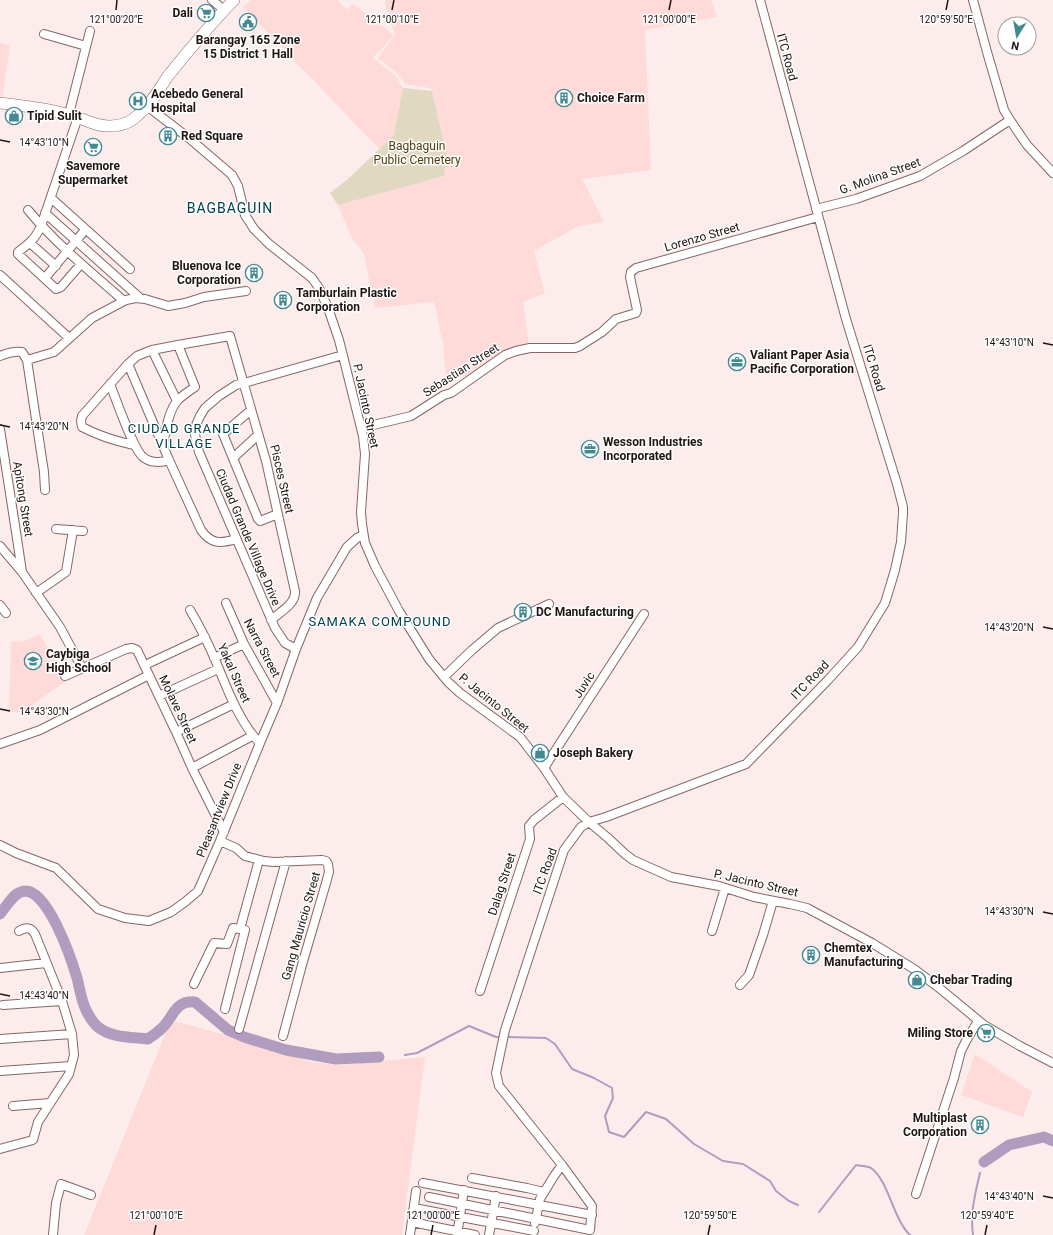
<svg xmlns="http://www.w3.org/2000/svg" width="1053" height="1235" font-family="Roboto,sans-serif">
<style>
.built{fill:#fedad9}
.green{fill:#e1d8c1}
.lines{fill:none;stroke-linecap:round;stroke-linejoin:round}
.stream{stroke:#b09cbe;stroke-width:2}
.river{stroke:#b09cbe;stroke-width:11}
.minor-casing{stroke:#856665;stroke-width:10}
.major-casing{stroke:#856665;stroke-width:12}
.minor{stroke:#fff;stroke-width:8}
.major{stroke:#fff;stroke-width:11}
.ticks{fill:none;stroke:#201414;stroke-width:1.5}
.labels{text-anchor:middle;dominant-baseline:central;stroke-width:3;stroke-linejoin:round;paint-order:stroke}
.poi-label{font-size:12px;font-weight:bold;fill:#201414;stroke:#fefefe;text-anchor:start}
.street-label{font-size:12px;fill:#201414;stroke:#fefefe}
.park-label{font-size:12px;fill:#4d3d0d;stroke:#fefefe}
.neighbourhood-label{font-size:13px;letter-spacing:1px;fill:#004149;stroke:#fefefe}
.quarter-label{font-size:14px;letter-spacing:1px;fill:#004149;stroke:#fefefe}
.ticks-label{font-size:10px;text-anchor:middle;fill:#201414;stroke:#fefefe;stroke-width:3;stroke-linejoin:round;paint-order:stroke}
</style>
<rect width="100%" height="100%" fill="#fcedec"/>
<path class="built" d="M251 0H338L347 10 353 4 394 35 373 58 395 75 403 88 394 135 379 149 243 7Z
M386 0H711L717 17 645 30 651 170 582 179 604 222 579 226 534 251 545 293 523 302 529 346 473 375 446 378 443 344 434 302 375 308 364 254 351 237 338 205 444 176 447 157 432 91 430 88 405 84 397 73 378 58 395 35 385 5Z
M0 43 10 45 2 100H0Z
M40 634 66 681 22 712H9L11 642 25 641Z
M171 1020 255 1043 311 1062 340 1065 425 1057 402 1235H84Z
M975 1054 1032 1092 1023 1117 961 1095Z"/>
<path class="green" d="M403 88 432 91 447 157 444 176 338 205 330 193 348 179 394 135Z"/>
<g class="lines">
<path class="stream" d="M507 1037 546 1038 555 1044 572 1069 594 1078 612 1088 613 1098 605 1116 609 1132 624 1137 646 1112 666 1119 694 1144 723 1161 743 1164 770 1181 776 1191 789 1201 798 1205
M405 1055 417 1053 469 1026 496 1037H500
M819 1212 856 1165C860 1166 867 1166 871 1168 889 1181 893 1219 910 1235
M973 1235C970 1213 975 1194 980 1173"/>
<path class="river" d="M0 914C6 907 12 895 21 892 46 882 72 961 77 978 80 989 81 1000 86 1010 89 1016 93 1023 98 1027 111 1038 132 1037 148 1039 152 1036 157 1033 161 1029 173 1019 174 1000 195 1002L228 1030 244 1037 286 1050 336 1059 379 1057
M984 1162 1009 1145 1044 1137 1053 1141"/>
<defs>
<path id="minor" d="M212 0 224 10
M973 0 987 52 1004 110 1010 120 1027 145 1053 173
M44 34 86 46
M147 106 190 139 232 175 238 186 245 215 254 229 269 244 312 278 319 288 328 308 339 340 363 436 365 454 361 512 362 524 365 543 375 566 399 611 429 659 448 682 460 693 520 737 544 768 563 797 589 822 608 838 625 854 633 860 671 877 719 886 754 897 790 904 807 908 872 943 914 969 938 987 984 1025 1020 1046 1053 1063
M69 114 90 31
M78 117 41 226C35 239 30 243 18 252V254L56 289 61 287 81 264
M51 198 130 269
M816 209 856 199 920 176 963 151 1010 120
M28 210C56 244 91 272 124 301
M45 213 140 298
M30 243 56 266
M0 275 69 338
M45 278 85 230
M152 350 177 401
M0 356C7 353 14 351 22 352L27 360 44 472 45 490
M27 360 54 352 92 318 126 300 136 298 145 299 168 306 185 303 204 297 246 291
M128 364 169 460 201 530C211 544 220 544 236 539
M110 384C116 399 133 449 143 457 150 463 161 463 169 460
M251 410 223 434 258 519 260 521 278 514
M361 428 411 416 444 395 451 393 505 355 516 351 530 348H575L580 346 602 332 616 319 636 313 637 310 630 277 631 272 636 268 818 217
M0 429 16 532 22 572
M134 445C115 441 99 436 82 427L81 421 82 416 128 364 137 356 152 350 178 345 230 336 266 461 295 591C296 604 280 612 271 620
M163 445C166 431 168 411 178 400 183 395 189 391 195 387L178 345
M233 458 258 435
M56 529 83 531
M0 546 22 572 60 627 82 668
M36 593 66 572 73 530
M226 603 244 644 277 703
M0 605 6 613
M190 610C199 625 207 641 214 657 225 683 239 723 260 743
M296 649 285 643 275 628 199 452 195 435 196 425 200 416 205 408 219 396 236 385 244 383 343 355
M214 658 244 644
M145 665 205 637
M65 676 126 649 132 648 137 650 176 732 192 768 224 832
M444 677 472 650 498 628 549 604
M159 696 218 669
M176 732 234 704
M0 744 40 730 149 675
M192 768 252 736
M544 768 644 614
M220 841 236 848 245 856 264 861 274 862 322 860 326 861 328 864 329 872 326 883 302 965 283 1036
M0 845 16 853 56 868 98 909 125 918 149 921 171 912 185 902 198 891 220 841 260 743 277 703 296 649 317 598 347 547 357 538 363 535
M712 931 725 888
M0 968 46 963
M194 984 214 943 227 944 233 928 240 929
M740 985 749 975 763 935 773 901
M480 991 530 839 529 826 534 820 563 797
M3 1005 62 1001
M225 1009 245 930 240 929 259 860
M239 1029 286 861
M0 1039 72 1034
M0 1071 71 1066
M13 1106 50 1103
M0 1149 33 1140 38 1122 69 1074 74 1055 72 1034 62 1001 35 934C31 927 26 927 19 931
M472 1178 527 1188 544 1192
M423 1183 592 1215
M916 1194 954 1078 961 1051 966 1041 978 1021
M429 1197 590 1230 592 1206 562 1165 499 1086 496 1073 505 1030 564 850 581 827 589 822 606 817 746 764 828 680 858 647 885 603 895 570 901 542 903 513V507L897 484 846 319 760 0
M414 1208 534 1231
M412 1222 475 1235
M535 1223 540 1199 554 1176 562 1165
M53 1235 56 1203 61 1184 91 1195
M410 1235 416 1191
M457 1235 464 1190
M489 1235 496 1196"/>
<path id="major" d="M0 103C22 106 45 108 66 114 81 117 95 127 110 126 121 126 131 122 138 115 151 105 159 89 168 76 189 50 210 24 234 0"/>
</defs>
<use href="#minor" class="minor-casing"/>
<use href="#major" class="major-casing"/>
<use href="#minor" class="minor"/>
<use href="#major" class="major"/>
</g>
<path class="ticks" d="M116 10 117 0M392 10 394 0M669 10 671 0M946 10 948 0M0 140 10 142M1043 343 1053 345M0 425 10 427M1043 627 1053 629M0 709 10 711M1043 912 1053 914M0 994 10 996M1043 1196 1053 1198M154 1235 156 1225M431 1235 433 1225M708 1235 710 1225M985 1235 987 1225"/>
<defs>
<symbol id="supermarket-ring" viewBox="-11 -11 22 22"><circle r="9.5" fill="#fefefe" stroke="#438994" stroke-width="1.5"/><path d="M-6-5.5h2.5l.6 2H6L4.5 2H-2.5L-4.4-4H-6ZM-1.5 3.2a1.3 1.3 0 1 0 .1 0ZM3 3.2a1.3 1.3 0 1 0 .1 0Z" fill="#438994"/></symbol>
<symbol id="civic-ring" viewBox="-11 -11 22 22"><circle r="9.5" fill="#fefefe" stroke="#438994" stroke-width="1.5"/><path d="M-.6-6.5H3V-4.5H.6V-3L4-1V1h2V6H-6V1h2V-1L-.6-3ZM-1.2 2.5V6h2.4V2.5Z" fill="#438994"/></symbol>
<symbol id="building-ring" viewBox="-11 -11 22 22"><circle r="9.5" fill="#fefefe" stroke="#438994" stroke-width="1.5"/><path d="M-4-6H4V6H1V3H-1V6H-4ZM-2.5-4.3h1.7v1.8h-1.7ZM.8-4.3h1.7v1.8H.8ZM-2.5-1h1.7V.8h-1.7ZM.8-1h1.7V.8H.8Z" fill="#438994"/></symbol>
<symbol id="hospital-ring" viewBox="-11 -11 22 22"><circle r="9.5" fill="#fefefe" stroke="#438994" stroke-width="1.5"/><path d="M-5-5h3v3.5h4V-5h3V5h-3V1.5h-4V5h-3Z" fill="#438994"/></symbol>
<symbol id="shop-ring" viewBox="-11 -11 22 22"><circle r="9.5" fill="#fefefe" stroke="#438994" stroke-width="1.5"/><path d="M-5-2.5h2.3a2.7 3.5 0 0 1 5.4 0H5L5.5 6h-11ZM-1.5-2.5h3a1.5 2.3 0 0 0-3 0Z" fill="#438994"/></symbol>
<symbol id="office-ring" viewBox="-11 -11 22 22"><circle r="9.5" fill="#fefefe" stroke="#438994" stroke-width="1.5"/><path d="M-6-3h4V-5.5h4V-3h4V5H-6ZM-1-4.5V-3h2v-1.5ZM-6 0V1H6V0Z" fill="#438994"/></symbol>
<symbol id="school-ring" viewBox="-11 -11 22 22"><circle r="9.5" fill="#fefefe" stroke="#438994" stroke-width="1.5"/><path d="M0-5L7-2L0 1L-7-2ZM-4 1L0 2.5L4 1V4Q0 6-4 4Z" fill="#438994"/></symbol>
</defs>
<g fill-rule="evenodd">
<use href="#supermarket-ring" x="196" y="3" width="20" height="20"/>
<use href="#civic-ring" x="238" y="12" width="20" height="20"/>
<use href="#building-ring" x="554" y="88" width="20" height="20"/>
<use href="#hospital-ring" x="128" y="91" width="20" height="20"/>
<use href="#shop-ring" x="4" y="106" width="20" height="20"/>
<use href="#building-ring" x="158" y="126" width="20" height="20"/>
<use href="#supermarket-ring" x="83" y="137" width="20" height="20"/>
<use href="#building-ring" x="244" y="263" width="20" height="20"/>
<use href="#building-ring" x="273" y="290" width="20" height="20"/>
<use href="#office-ring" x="727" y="352" width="20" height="20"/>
<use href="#office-ring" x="580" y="439" width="20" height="20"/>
<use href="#building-ring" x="513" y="602" width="20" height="20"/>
<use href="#school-ring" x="23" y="651" width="20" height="20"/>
<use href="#shop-ring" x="530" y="743" width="20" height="20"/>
<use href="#building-ring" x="801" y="945" width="20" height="20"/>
<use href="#shop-ring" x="907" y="970" width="20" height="20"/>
<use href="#supermarket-ring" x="976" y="1023" width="20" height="20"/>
<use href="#building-ring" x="970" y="1115" width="20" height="20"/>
</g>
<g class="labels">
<g class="poi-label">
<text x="193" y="13" text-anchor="end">Dali</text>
<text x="248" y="40" text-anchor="middle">Barangay 165 Zone<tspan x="248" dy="14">15 District 1 Hall</tspan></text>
<text x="151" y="94">Acebedo General<tspan x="151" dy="14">Hospital</tspan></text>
<text x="577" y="98">Choice Farm</text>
<text x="27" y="116">Tipid Sulit</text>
<text x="181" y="136">Red Square</text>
<text x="93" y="166" text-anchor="middle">Savemore<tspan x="93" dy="14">Supermarket</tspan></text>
<text x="241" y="266" text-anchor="end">Bluenova Ice<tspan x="241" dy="14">Corporation</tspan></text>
<text x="296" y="293">Tamburlain Plastic<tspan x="296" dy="14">Corporation</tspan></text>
<text x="750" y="355">Valiant Paper Asia<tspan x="750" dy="14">Pacific Corporation</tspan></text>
<text x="603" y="442">Wesson Industries<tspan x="603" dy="14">Incorporated</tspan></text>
<text x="536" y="612">DC Manufacturing</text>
<text x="46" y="654">Caybiga<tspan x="46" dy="14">High School</tspan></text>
<text x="553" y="753">Joseph Bakery</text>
<text x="824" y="948">Chemtex<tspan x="824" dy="14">Manufacturing</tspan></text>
<text x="930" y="980">Chebar Trading</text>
<text x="973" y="1033" text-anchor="end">Miling Store</text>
<text x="967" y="1118" text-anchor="end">Multiplast<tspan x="967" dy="14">Corporation</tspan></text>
</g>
<g class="street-label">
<text transform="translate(787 57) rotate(75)">ITC Road</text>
<text transform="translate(880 176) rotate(-20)">G. Molina Street</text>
<text transform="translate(702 237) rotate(-16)">Lorenzo Street</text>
<text transform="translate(874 368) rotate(73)">ITC Road</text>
<text transform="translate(461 370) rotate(-33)">Sebastian Street</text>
<text transform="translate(366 406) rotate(78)">P. Jacinto Street</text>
<text transform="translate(282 479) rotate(77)">Pisces Street</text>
<text transform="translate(23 499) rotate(81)">Apitong Street</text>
<text transform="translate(248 537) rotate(67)">Ciudad Grande Village Drive</text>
<text transform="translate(262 648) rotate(62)">Narra Street</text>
<text transform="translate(234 673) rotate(66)">Yakal Street</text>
<text transform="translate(810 680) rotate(-46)">ITC Road</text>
<text transform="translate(584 685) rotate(-57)">Juvic</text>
<text transform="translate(494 703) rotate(39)">P. Jacinto Street</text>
<text transform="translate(178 709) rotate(65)">Molave Street</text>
<text transform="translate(219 810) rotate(-68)">Pleasantview Drive</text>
<text transform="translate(545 871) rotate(-70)">ITC Road</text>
<text transform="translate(756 883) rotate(13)">P. Jacinto Street</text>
<text transform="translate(502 884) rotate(-72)">Dalag Street</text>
<text transform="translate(301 926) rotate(-74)">Gang Mauricio Street</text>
</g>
<g class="park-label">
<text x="417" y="146">Bagbaguin<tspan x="417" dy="14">Public Cemetery</tspan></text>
</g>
<g class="neighbourhood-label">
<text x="184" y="428">CIUDAD GRANDE<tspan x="184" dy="15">VILLAGE</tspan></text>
<text x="380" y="621">SAMAKA COMPOUND</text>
</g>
<g class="quarter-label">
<text x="230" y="208">BAGBAGUIN</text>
</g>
</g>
<g class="ticks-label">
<text x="116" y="23">121°00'20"E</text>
<text x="392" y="23">121°00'10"E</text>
<text x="669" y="23">121°00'00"E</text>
<text x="946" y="23">120°59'50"E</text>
<text x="44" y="146">14°43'10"N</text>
<text x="1009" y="346">14°43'10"N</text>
<text x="44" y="430">14°43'20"N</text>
<text x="1009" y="631">14°43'20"N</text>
<text x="44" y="715">14°43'30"N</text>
<text x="1009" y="915">14°43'30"N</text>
<text x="44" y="999">14°43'40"N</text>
<text x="1009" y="1200">14°43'40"N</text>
<text x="156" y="1219">121°00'10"E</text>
<text x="433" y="1219">121°00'00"E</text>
<text x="710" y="1219">120°59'50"E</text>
<text x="987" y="1219">120°59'40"E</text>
</g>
<g transform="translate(1017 36) rotate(191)"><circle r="19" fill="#fefefe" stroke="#a5a0a0"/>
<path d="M0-3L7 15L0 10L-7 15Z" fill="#438994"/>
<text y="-6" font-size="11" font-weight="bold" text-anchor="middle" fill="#201414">N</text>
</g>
</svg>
